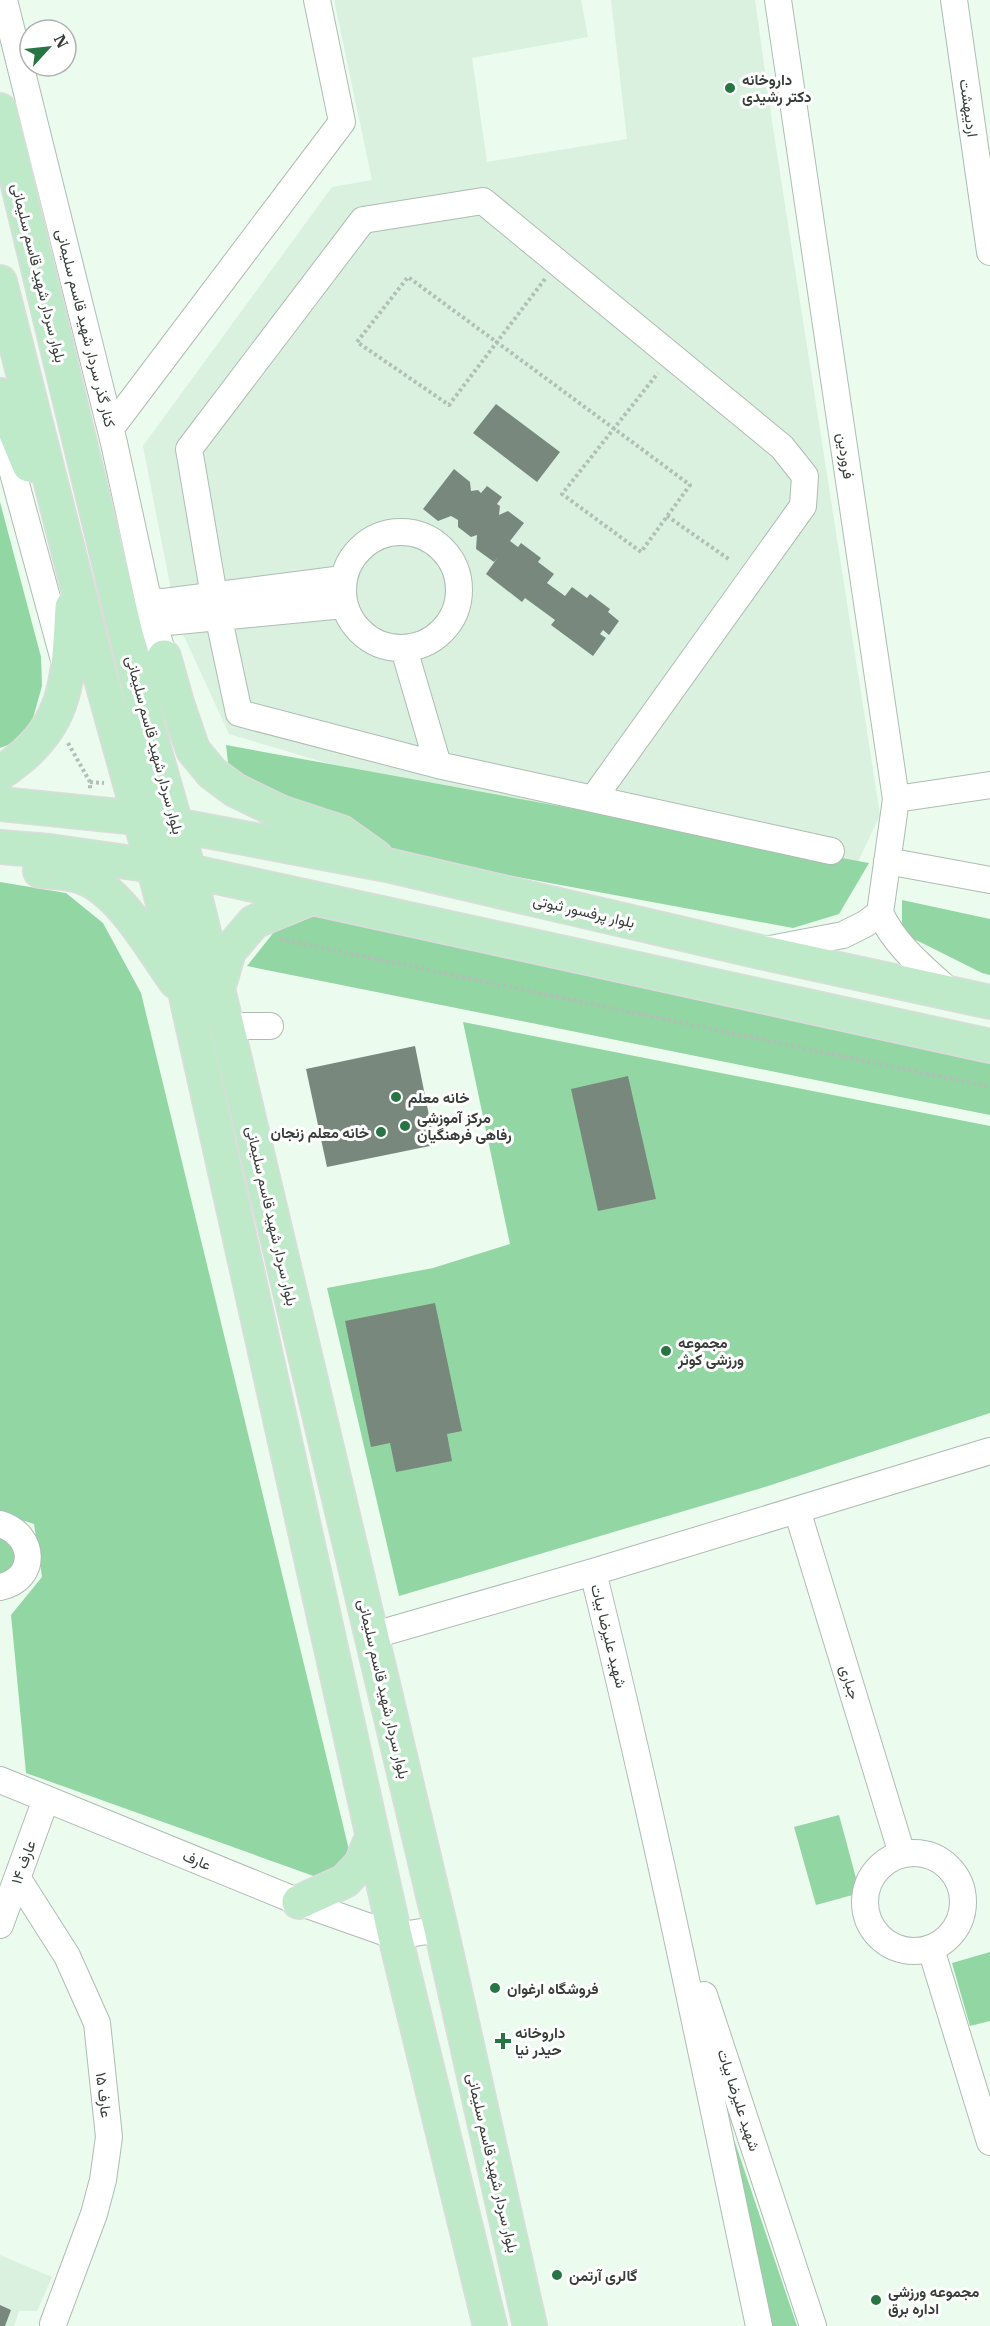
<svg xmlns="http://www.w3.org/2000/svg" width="990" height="2326" font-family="'IBM Plex Serif',Vazirmatn,serif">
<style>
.built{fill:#daf1df}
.green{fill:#92d6a4}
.building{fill:#79887d}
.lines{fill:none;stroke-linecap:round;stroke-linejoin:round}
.minor-casing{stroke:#adbdb1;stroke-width:28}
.major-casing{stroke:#dbdcdb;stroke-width:36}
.path{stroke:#b2bfb5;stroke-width:4;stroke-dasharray:3 3;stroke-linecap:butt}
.minor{stroke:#fff;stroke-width:26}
.major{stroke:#beeaca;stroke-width:33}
.poi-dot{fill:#287544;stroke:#fff;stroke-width:2}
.labels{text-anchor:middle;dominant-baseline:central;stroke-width:6;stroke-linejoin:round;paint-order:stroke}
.poi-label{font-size:15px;font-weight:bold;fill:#383e39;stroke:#fff;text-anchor:start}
.street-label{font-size:15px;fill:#383e39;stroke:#fff}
</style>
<rect width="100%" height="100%" fill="#ebfbee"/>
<path class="built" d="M334 0H581L588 37 472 58 487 162 627 139 611 0H755L771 115 880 815 857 864 404 786 229 734 177 621 143 446 332 187 372 180Z
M0 2255 52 2277 37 2311H19L14 2326H0Z"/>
<path class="green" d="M0 502 41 657 42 686 31 725 13 743 0 748Z
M226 745 869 863 839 914 793 928 415 858 357 833 229 771Z
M0 882 66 893 103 923 141 993 350 1854 322 1879 26 1773 11 1615 42 1577 34 1524 0 1513Z
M902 900 990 919V975L982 973 918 941 902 936Z
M325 912 990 1056V1115L247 966 274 932Z
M463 1022 990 1126V1413L768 1486 399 1596 327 1288 433 1268 510 1244Z
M0 1531 14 1538 16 1566 0 1576Z
M839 1815 860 1893 816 1905 794 1827Z
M990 1952V2021L970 2026 952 1963Z
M720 2098 797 2326H770Z"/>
<path class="building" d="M496 404 560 452 537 482 473 433Z
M454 469 470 482 471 491 478 490 481 493 487 486 502 497 497 504 500 506 499 515 508 511 524 523 510 541 518 547 521 543 541 558 538 562 554 574 547 583 565 596 572 587 587 598 590 594 610 609 608 612 619 621 609 635 603 630 600 634 606 638 593 656 551 625 555 620 525 598 522 602 486 574 498 557 494 562 476 549 477 535 471 537 458 527V520L451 516 438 521 423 509Z
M415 1046 435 1145 327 1167 306 1069Z
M628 1076 656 1199 598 1211 571 1089Z
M435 1303 462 1431 447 1434 452 1461 396 1472 390 1443 371 1447 345 1321Z
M0 2305 11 2310 5 2326H0Z"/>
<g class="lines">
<defs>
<path id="minor" d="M4 0 114 443 153 622 164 657
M778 0 896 799 880 913
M954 0 990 252
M111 428 342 122 317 0
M1 429 64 660
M343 590a58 58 0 1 1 116 0a58 58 0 1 1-116 0Z
M148 601 164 602 343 579
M153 622H168L344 605
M404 649 438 765 831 851
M438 765 239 713 214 596 189 449 363 220 483 201 782 447 805 476 803 506 593 799
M896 799 990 785
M887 861 990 880
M880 913C896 947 925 969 952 994
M765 950 843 935 865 924 880 913
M227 1026H270
M797 1510 902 1854
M0 1524C36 1535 38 1579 0 1587
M593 1572C655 1822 706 2074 759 2326
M371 1636 593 1572 990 1451
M0 1780 299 1902 395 1936 441 1929
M865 1902a49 49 0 1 1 98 0a49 49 0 1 1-98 0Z
M18 1879 67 1956 97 2023 109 2137 103 2180 94 2214 53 2324
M0 1925 46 1799
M931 1949 990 2142
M704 1995 813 2326"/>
<path id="major" d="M0 110 150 734 189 871 227 1026 441 1929 530 2326
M0 282 98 668 158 884 186 996 395 1936 490 2326
M0 395 29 465
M164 657 177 703 193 750 212 773 235 790 280 812 341 832 376 857
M0 773C69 728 68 682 72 607
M0 804 138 818 387 865 756 951 990 1002
M0 847 49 851 189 871 990 1046
M40 871C53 872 69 872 82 877 121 891 152 949 176 982
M218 989 229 951 254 922 311 898
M299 1902 345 1881 361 1864 372 1837"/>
</defs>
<use href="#minor" class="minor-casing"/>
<use href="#major" class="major-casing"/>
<path class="path" d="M545 279 449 405 357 342 408 277C502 346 596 415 690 485L641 552 562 494 658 373
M667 516 730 560
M68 743 90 782V790
M90 782 104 783
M280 939 990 1087"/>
<use href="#minor" class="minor"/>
<use href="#major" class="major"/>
</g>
<g class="poi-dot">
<circle cx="730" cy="88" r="6"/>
<circle cx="396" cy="1097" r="6"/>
<circle cx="405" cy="1126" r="6"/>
<circle cx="381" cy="1132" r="6"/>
<circle cx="666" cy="1351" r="6"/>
<circle cx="495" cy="1988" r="6"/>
<path d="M500 2032h6v6h6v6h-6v6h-6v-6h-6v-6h6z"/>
<circle cx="557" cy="2275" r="6"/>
<circle cx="876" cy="2300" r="6"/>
</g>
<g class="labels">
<g class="poi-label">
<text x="742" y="79">داروخانه<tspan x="742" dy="17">دکتر رشیدی</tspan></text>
<text x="408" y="1097">خانه معلم</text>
<text x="417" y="1117">مرکز آموزشی<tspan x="417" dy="17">رفاهی فرهنگیان</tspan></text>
<text x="369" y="1132" text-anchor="end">خانه معلم زنجان</text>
<text x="678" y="1342">مجموعه<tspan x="678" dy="17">ورزشی کوثر</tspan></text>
<text x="507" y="1988">فروشگاه ارغوان</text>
<text x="515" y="2032">داروخانه<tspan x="515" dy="17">حیدر نیا</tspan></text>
<text x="569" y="2275">گالری آرتمن</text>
<text x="888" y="2291">مجموعه ورزشی<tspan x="888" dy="17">اداره برق</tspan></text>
</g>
<g class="street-label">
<text transform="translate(969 108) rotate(82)">اردیبهشت</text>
<text transform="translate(39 273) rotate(76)">بلوار سردار شهید قاسم سلیمانی</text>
<text transform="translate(86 328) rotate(76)">کنار گذر سردار شهید قاسم سلیمانی</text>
<text transform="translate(846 456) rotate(82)">فروردین</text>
<text transform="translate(155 745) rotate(75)">بلوار سردار شهید قاسم سلیمانی</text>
<text transform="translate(584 911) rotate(13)">بلوار پرفسور ثبوتی</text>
<text transform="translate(272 1216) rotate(77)">بلوار سردار شهید قاسم سلیمانی</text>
<text transform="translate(609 1636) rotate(76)">شهید علیرضا بیات</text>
<text transform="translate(850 1682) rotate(73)">جباری</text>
<text transform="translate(384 1689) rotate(77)">بلوار سردار شهید قاسم سلیمانی</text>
<text transform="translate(197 1860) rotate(22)">عارف</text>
<text transform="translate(23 1862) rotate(-70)">عارف ۱۴</text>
<text transform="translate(104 2095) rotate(83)">عارف ۱۵</text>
<text transform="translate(739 2100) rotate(72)">شهید علیرضا بیات</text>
<text transform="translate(493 2163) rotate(77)">بلوار سردار شهید قاسم سلیمانی</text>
</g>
</g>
<g transform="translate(48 48) rotate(63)"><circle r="28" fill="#ffffff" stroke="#afb2b0" stroke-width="1.5"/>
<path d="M0-4.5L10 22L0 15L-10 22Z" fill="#287544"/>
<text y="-9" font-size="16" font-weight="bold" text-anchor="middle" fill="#383e39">N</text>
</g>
</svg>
